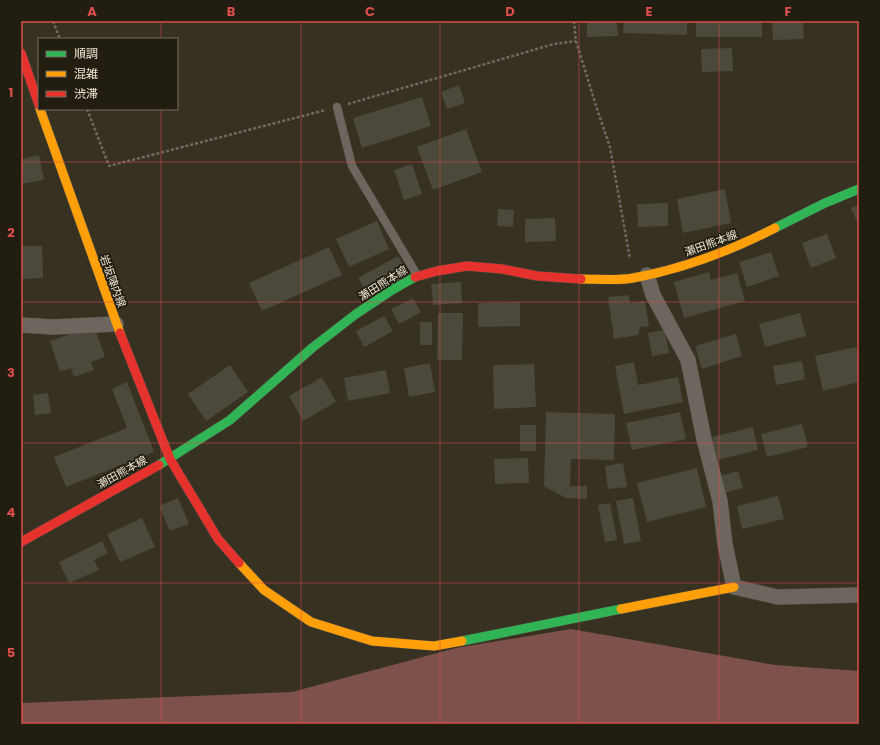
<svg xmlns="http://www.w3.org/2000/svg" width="880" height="745" viewBox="0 0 880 745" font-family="Poppins,'Noto Sans JP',sans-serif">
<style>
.forest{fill:#7e524b}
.building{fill:#4a493c}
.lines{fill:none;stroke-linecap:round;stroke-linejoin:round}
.lane-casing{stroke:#524d40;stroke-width:9}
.street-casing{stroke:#524d40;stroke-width:16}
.fast-casing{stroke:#524d40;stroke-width:10}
.slow-casing{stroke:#524d40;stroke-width:10}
.jam-casing{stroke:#524d40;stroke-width:10}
.path{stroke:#6e6961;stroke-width:2.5;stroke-dasharray:3 2;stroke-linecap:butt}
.lane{stroke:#6d665e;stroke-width:8}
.street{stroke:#6d665e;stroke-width:15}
.fast{stroke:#30b455;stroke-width:9}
.slow{stroke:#ff9f0a;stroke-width:9}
.jam{stroke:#e5322d;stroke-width:9}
.grid{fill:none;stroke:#da4e4b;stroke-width:1;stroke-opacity:0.55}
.labels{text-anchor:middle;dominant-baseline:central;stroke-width:3.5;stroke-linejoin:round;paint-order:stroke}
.street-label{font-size:11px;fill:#ece6d6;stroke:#221d11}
.neatline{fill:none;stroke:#da4e4b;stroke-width:1.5}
.grid-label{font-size:13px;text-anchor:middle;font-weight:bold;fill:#da4e4b}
</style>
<rect width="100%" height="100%" fill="#373122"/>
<path class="forest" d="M571 629 775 665 859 671V724H21V703L292 692 456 648Z"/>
<g class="building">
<path d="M587 21H617L618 36 587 37Z"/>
<path d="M624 21H687V35L623 33Z"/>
<rect x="696" y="21" width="66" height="16"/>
<path d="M772 21H803L804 39 773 40Z"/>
<path d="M732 48 733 71 702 72 701 49Z"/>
<path d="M459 85 465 103 447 109 441 92Z"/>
<path d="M422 97 431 126 362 148 353 118Z"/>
<path d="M466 129 482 172 433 190 417 147Z"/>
<path d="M39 155 44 180 21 184V159Z"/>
<path d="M412 164 422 194 404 200 394 170Z"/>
<path d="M725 189 731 223 683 233 677 199Z"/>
<path d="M668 203V226L638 227 637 204Z"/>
<path d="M859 205V226L851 208Z"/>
<path d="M498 209 514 210 513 227 497 226Z"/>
<path d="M555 218 556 241 525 242V219Z"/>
<path d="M377 221 389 249 349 267 336 239Z"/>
<path d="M827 234 836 258 811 268 802 243Z"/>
<path d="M21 246H42L43 278 21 279Z"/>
<path d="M329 247 342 275 262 311 249 283Z"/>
<path d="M771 252 779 276 747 287 739 262Z"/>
<path d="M398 256 409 275 369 297 358 278Z"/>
<path d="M709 272 711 280 737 273 745 301 684 318 674 282Z"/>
<path d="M461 282 462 303 433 305 431 284Z"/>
<path d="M629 295 630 303 645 301 649 326 640 327 638 335 614 339 608 297Z"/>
<path d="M413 298 421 312 399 324 391 309Z"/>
<path d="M520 302V326L478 327V303Z"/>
<path d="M438 313H463L462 360H437Z"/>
<path d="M800 313 806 336 765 347 759 324Z"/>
<path d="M384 316 393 331 364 347 356 331Z"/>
<rect x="420" y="322" width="12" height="23"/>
<path d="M94 326 105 357 91 362 94 370 74 377 71 368 60 372 50 341Z"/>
<path d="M665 330 669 353 652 356 648 333Z"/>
<path d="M736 334 742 356 702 369 695 346Z"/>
<path d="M856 347 859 359V382L823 391 815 356Z"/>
<path d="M802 361 805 379 776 385 773 366Z"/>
<path d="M634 362 638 385 678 377 683 402 624 414 615 366Z"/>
<path d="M430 363 435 392 409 397 404 368Z"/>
<path d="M534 364 536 407 494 409 493 365Z"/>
<path d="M230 365 248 392 206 421 188 394Z"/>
<path d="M386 370 390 393 348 401 344 378Z"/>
<path d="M322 377 336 402 303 421 289 396Z"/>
<path d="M127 382 154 452 66 487 54 457 127 428 112 389Z"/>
<path d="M48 393 51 413 35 415 33 395Z"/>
<path d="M546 412 615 414 614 460 571 459 570 486H587V499L566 498 544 486Z"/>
<path d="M680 412 686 439 632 450 626 423Z"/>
<path d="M802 424 808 447 767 457 761 434Z"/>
<rect x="520" y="425" width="16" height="26"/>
<path d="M753 427 758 450 717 460 712 437Z"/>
<path d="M528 458 529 483 495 484 494 459Z"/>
<path d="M623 463 627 487 608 489 605 466Z"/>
<path d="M697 468 706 507 647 522 637 483Z"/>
<path d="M738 471 743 488 724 493 720 476Z"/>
<path d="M778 496 784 519 742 529 737 506Z"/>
<path d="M178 498 189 524 170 531 159 506Z"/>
<path d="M633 498 641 541 624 544 616 501Z"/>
<path d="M610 503 617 540 605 542 598 505Z"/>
<path d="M142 518 155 547 120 562 107 534Z"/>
<path d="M102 541 108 553 94 560 99 570 69 583 59 562Z"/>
</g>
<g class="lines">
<defs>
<path id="lane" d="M337 107 352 166 417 275"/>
<g id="street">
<path d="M647 275 653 295 688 360 704 439 720 501 725 544 734 587 778 597 859 595"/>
<path d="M21 325 53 327 116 324"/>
</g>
<g id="fast">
<path d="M775 228 825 203 859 189"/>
<path d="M159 465 230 420 312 348 356 314 392 290 415 277"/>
<path d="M462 641 621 609"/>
</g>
<g id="slow">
<path d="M40 109 120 333"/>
<path d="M581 279C598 279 617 281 633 278 683 269 730 251 775 228"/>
<path d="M239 563 264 590 311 622 372 641 434 646 462 641"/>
<path d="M621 609 734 587"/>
</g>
<g id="jam">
<path d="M21 53 39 105"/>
<path d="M415 277 437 271 467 266 502 269 537 276 581 279"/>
<path d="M120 333 170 459 218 539 239 563"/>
<path d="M21 542 159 465"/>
</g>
</defs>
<use href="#lane" class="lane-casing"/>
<use href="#street" class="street-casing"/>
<use href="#fast" class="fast-casing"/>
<use href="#slow" class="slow-casing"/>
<use href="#jam" class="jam-casing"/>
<g class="path">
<path d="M53 21 60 39"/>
<path d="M574 21 576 41 597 109 610 147 630 259"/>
<path d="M348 104 554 44 576 41"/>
<path d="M87 109 109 166 326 110"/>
</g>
<use href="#lane" class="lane"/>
<use href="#street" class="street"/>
<use href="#fast" class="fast"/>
<use href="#slow" class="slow"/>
<use href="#jam" class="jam"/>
</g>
<path class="grid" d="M161 21V39M301 21V724M440 21V724M579 21V724M719 21V724M161 109V724M21 162H859M21 302H859M21 443H859M21 583H859"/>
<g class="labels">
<g class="street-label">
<text transform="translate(711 243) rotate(-20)">瀬田熊本線</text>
<text transform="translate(113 281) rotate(70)">岩坂陣内線</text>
<text transform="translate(383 283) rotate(-32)">瀬田熊本線</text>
<text transform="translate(122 472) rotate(-29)">瀬田熊本線</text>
</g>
</g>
<rect width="880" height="745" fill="none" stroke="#221d11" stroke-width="44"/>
<rect x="38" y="38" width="140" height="72" fill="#221d11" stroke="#736d60"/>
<rect x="46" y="51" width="20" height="6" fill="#30b455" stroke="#736d60"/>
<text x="74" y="58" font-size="12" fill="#ece6d6">順調</text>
<rect x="46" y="71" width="20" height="6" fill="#ff9f0a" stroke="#736d60"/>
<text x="74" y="78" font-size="12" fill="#ece6d6">混雑</text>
<rect x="46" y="91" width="20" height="6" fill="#e5322d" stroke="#736d60"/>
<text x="74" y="98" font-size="12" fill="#ece6d6">渋滞</text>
<rect x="22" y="22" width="836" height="701" class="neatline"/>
<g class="grid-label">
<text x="92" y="16">A</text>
<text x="231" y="16">B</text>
<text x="370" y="16">C</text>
<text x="510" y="16">D</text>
<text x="649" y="16">E</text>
<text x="788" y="16">F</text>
<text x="11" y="97">1</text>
<text x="11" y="237">2</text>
<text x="11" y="377">3</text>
<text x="11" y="517">4</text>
<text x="11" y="657">5</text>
</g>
</svg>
